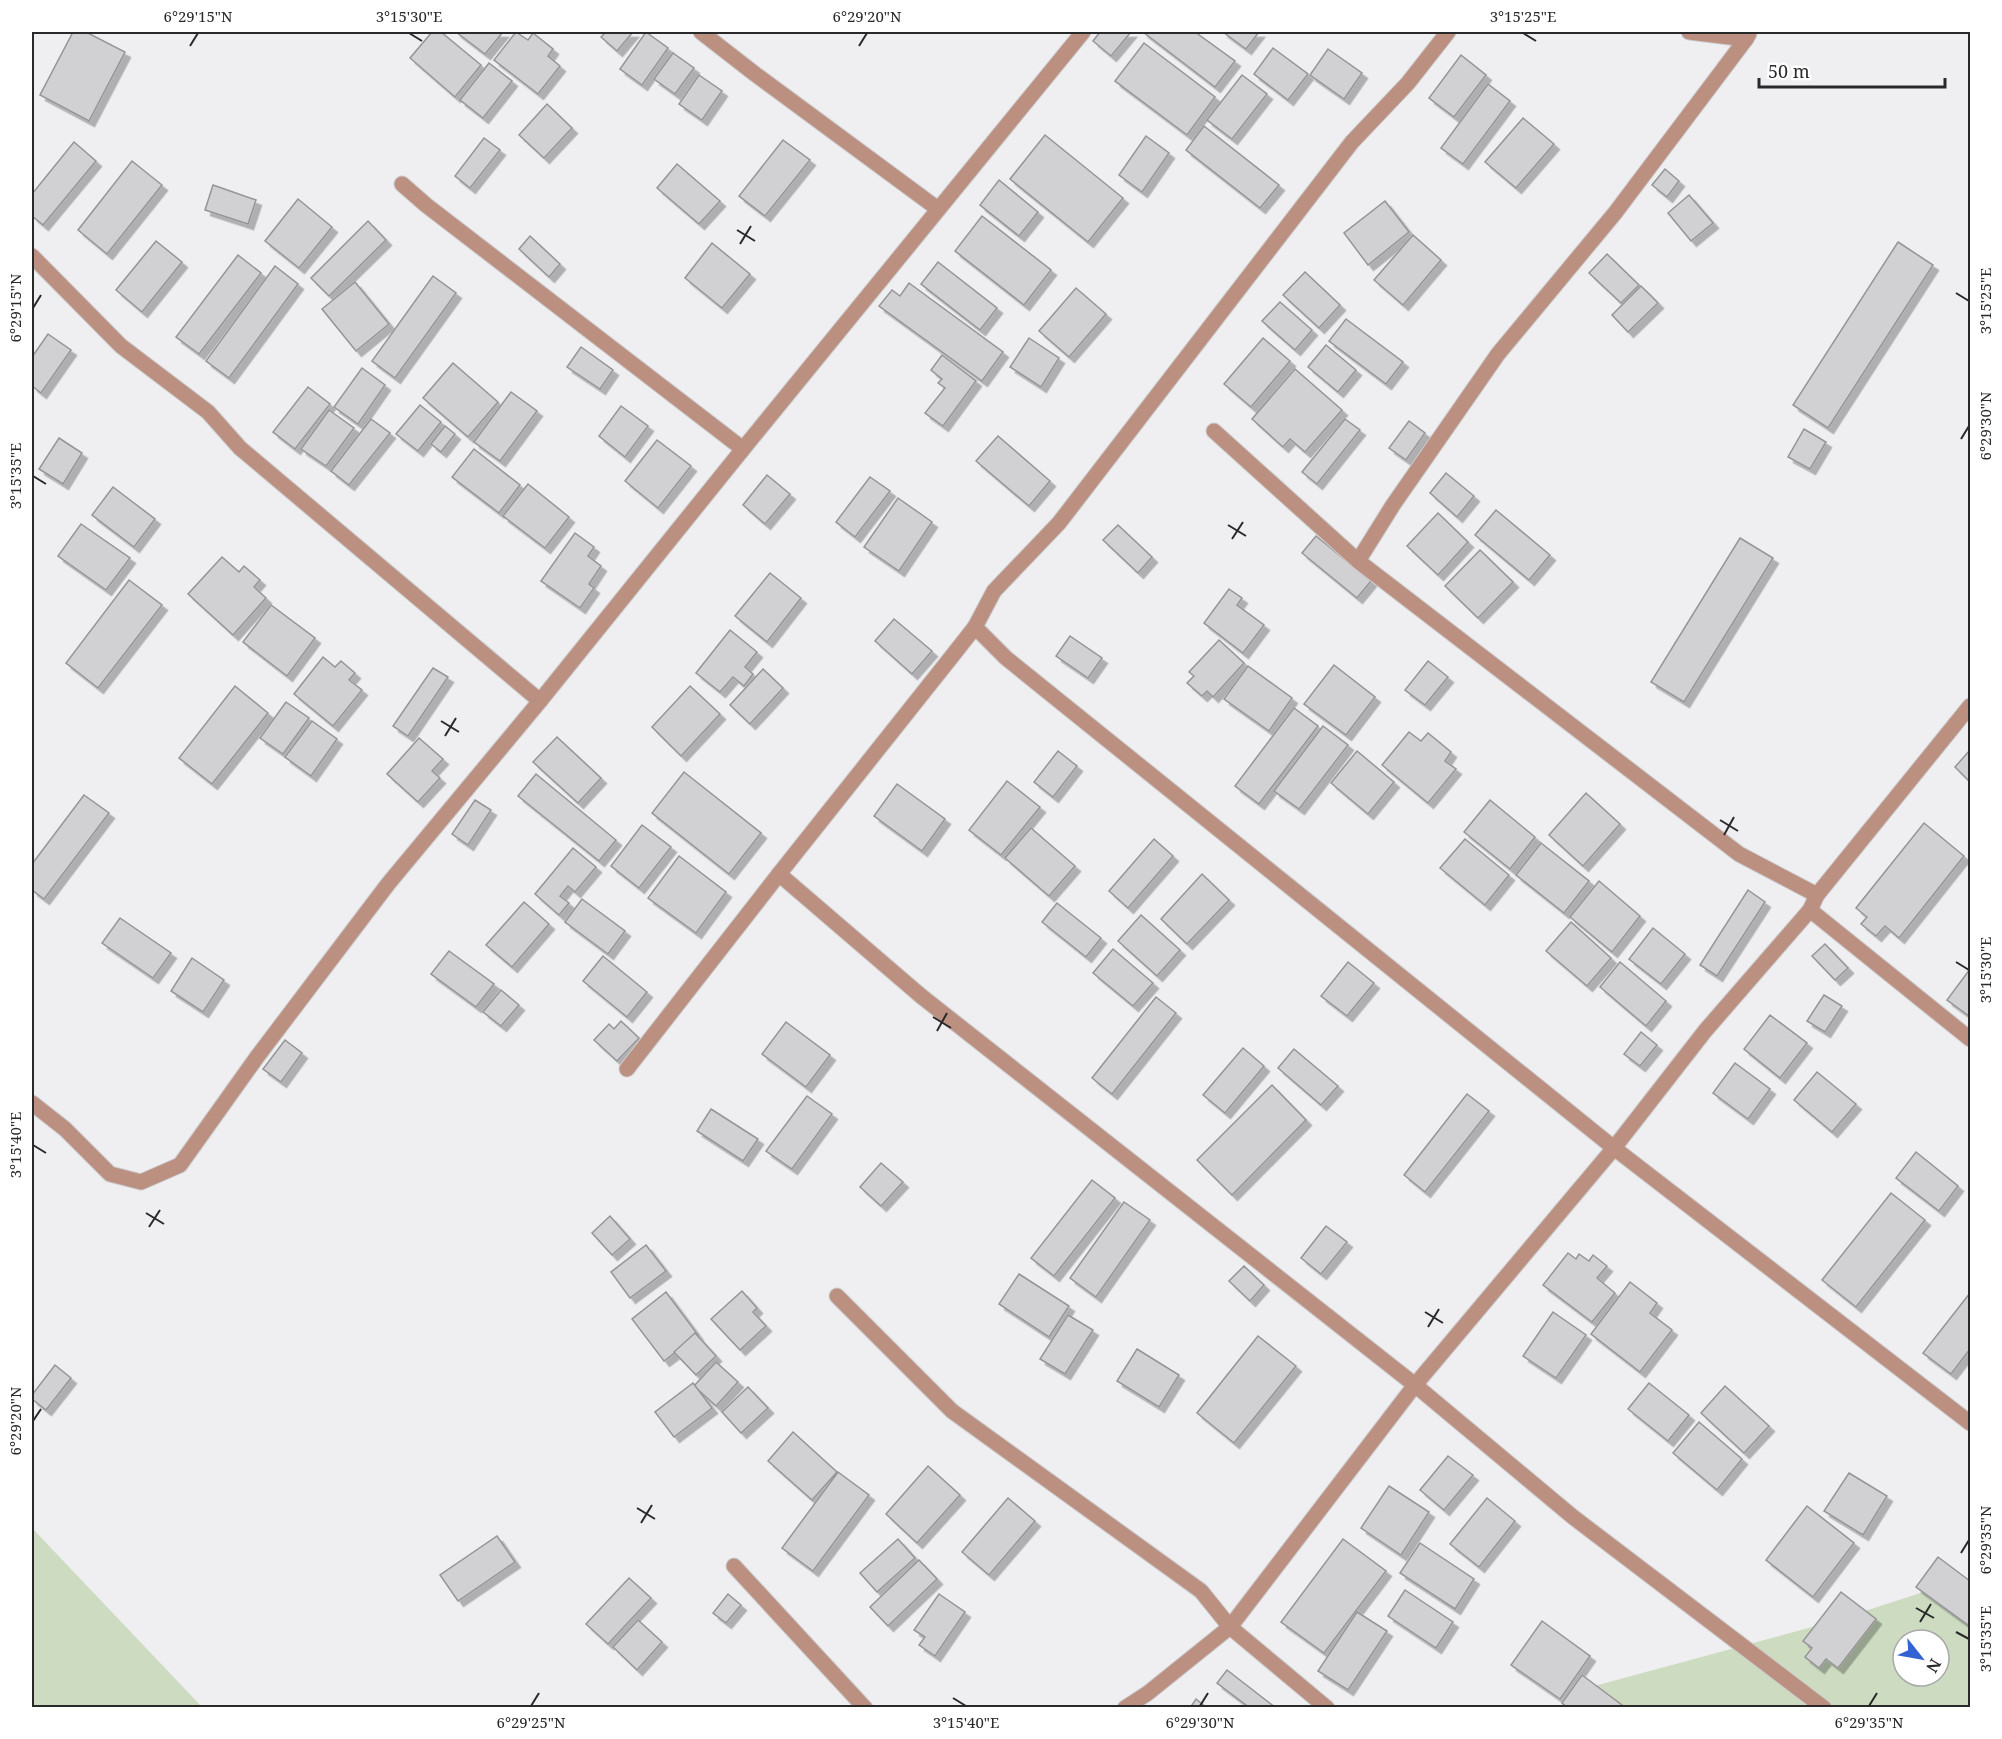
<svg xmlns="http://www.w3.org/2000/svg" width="2002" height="1739" viewBox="0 0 2002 1739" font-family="'Noto Serif',serif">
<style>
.green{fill:#cddcc1;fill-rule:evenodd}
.building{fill:#d1d0d3;stroke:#959497;stroke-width:1.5;filter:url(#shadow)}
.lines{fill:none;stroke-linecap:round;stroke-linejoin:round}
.street-casing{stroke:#cbcbcd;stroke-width:17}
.street{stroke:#bb9081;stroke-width:15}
.ticks{fill:none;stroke:#29292a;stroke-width:2}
.neatline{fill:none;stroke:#29292a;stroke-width:2}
.ticks-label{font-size:15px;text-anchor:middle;fill:#29292a}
</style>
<defs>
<filter id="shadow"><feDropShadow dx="5.5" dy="5.5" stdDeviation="0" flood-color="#0004"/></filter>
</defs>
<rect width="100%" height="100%" fill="#efeef1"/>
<g class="green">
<path d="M32 1528 202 1707H32Z"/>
<path d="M1970 1577V1707L1559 1708 1576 1691 1834 1621ZM1903 1640H1939V1676H1903Z"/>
</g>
<g class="building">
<path d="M73 32H86L125 52 89 121 40 95Z"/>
<path d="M432 32H441L481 65 455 97 410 58Z"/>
<path d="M456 32H503L485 54Z"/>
<path d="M516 32 528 40 533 33 553 49 548 56 560 66 538 94 494 60Z"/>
<path d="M606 32H633L617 51 601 37Z"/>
<path d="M646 32 668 48 642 85 620 69Z"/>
<path d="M1100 32H1131L1111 56 1093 41Z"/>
<path d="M1143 32H1195L1235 61 1215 87Z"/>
<path d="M1223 32H1259L1246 49Z"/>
<path d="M1144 43 1215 97 1187 135 1115 81Z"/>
<path d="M1273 48 1308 74 1288 100 1254 74Z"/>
<path d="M1328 49 1362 73 1344 99 1310 75Z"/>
<path d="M673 53 694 68 675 94 654 79Z"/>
<path d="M1461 55 1486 75 1454 117 1429 98Z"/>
<path d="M489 63 512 81 483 118 460 100Z"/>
<path d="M699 75 722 91 702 120 679 104Z"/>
<path d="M1242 75 1267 94 1232 139 1207 120Z"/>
<path d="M1488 84 1510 101 1463 164 1441 148Z"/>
<path d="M547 104 572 128 544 158 519 135Z"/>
<path d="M1523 118 1554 144 1516 188 1485 162Z"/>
<path d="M1204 126 1279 185 1260 208 1186 150Z"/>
<path d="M1045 135 1123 198 1088 242 1010 179Z"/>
<path d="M1146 136 1169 153 1142 192 1119 175Z"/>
<path d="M484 138 500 150 470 188 455 176Z"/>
<path d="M783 140 810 160 765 216 739 196Z"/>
<path d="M74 142 96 161 43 225 32 216V194Z"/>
<path d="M132 161 162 185 107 254 78 230Z"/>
<path d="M677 164 720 201 699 224 657 188Z"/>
<path d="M1665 169 1679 181 1667 197 1652 185Z"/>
<path d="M999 180 1038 212 1019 236 980 205Z"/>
<path d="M213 185 256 200 248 224 205 210Z"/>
<path d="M1689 195 1713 223 1691 241 1668 213Z"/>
<path d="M298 199 332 227 299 268 265 241Z"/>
<path d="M1385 201 1409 232 1368 265 1344 233Z"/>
<path d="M982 216 1051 270 1024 305 955 251Z"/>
<path d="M368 221 386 240 329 296 311 278Z"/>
<path d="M1413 235 1441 260 1403 305 1374 280Z"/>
<path d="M530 236 560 264 549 277 519 249Z"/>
<path d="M156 241 182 262 142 312 116 290Z"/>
<path d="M1898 242 1933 265 1828 428 1793 405Z"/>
<path d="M712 243 750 274 722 308 685 278Z"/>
<path d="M1607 254 1639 285 1621 303 1589 273Z"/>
<path d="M238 255 261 273 199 354 176 337Z"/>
<path d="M938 262 997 308 980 330 921 284Z"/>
<path d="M275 266 298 284 229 378 206 361Z"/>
<path d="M1305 272 1340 305 1319 328 1283 295Z"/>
<path d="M433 276 456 293 395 378 372 361Z"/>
<path d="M355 282 389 324 356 351 322 309Z"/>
<path d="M909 283 1003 352 982 381 879 306 892 290 900 296Z"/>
<path d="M1641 286 1658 303 1628 332 1612 315Z"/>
<path d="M1076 288 1106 314 1069 357 1039 331Z"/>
<path d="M1280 302 1312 330 1295 350 1262 321Z"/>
<path d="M1346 319 1403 362 1386 384 1329 341Z"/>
<path d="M48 334 71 350 41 393 32 386V357Z"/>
<path d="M1029 338 1059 358 1041 387 1010 367Z"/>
<path d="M1263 338 1290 361 1251 407 1224 384Z"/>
<path d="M1326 345 1356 370 1338 392 1308 367Z"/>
<path d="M581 347 613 370 600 389 567 367Z"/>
<path d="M942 355 976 381 943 426 925 413 945 388 938 383 942 379 931 370Z"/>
<path d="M453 363 498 402 468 437 423 398Z"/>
<path d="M362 368 385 385 358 424 334 407Z"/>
<path d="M1295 369 1342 410 1305 452 1290 439 1283 447 1252 419Z"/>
<path d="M308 387 330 404 295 449 273 432Z"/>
<path d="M511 392 537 411 500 461 474 442Z"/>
<path d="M420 405 441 422 418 451 396 434Z"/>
<path d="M621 406 648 426 625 457 599 436Z"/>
<path d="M329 410 354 428 326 466 301 449Z"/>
<path d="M371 419 390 433 349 485 331 471Z"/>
<path d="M1345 419 1360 430 1317 484 1302 472Z"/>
<path d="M1409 421 1425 433 1406 460 1389 448Z"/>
<path d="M445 426 455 434 441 452 431 444Z"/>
<path d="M1804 429 1826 442 1810 469 1788 457Z"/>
<path d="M998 436 1050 481 1029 506 976 461Z"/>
<path d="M59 438 82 453 63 484 39 469Z"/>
<path d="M657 440 691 466 658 508 625 481Z"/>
<path d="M474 449 520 485 499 513 452 477Z"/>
<path d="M1446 473 1474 496 1457 517 1430 493Z"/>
<path d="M767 475 790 494 765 524 743 505Z"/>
<path d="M870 477 890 491 855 537 836 522Z"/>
<path d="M528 484 569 517 545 548 503 516Z"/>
<path d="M113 487 155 519 134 547 92 515Z"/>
<path d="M898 498 932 522 899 571 864 547Z"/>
<path d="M1496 510 1550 555 1529 580 1475 535Z"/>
<path d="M1438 513 1468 542 1438 575 1407 546Z"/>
<path d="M81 524 130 558 106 590 58 556Z"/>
<path d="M1118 525 1152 557 1138 573 1103 540Z"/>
<path d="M575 533 594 547 588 556 601 566 589 584 594 588 580 608 541 581Z"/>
<path d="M1316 536 1371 581 1357 598 1302 553Z"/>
<path d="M1740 538 1773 558 1684 702 1651 682Z"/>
<path d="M1480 550 1513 582 1478 618 1445 586Z"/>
<path d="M222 557 239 572 244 566 260 580 254 587 266 598 233 635 188 594Z"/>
<path d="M770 573 801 598 767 642 735 616Z"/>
<path d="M129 580 162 605 98 688 66 663Z"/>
<path d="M1229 589 1242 598 1237 605 1264 625 1243 653 1204 623Z"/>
<path d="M271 605 315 638 287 676 243 642Z"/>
<path d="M894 619 932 651 912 674 875 641Z"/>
<path d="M730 630 757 652 745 667 753 674 744 686 733 677 720 692 696 673Z"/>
<path d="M1070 636 1102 658 1088 678 1056 656Z"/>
<path d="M1219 640 1244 663 1213 697 1207 691 1202 696 1187 683 1194 676 1189 672Z"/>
<path d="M323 657 335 667 341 661 355 673 349 680 362 690 333 726 294 694Z"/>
<path d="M1428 661 1448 677 1425 705 1405 690Z"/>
<path d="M1334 665 1375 697 1346 735 1304 704Z"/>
<path d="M1248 666 1292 698 1269 731 1224 699Z"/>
<path d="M433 668 448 677 408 736 393 726Z"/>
<path d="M763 669 783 688 750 724 730 705Z"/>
<path d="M235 686 268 713 212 784 179 758Z"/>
<path d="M690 686 720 714 681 756 652 727Z"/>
<path d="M286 702 309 718 283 754 260 738Z"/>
<path d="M1294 708 1318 726 1259 804 1235 786Z"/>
<path d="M312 721 337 739 311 776 285 757Z"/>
<path d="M1323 726 1348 745 1299 809 1274 791Z"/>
<path d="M1409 732 1421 741 1428 733 1451 752 1445 761 1456 769 1428 803 1382 765Z"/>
<path d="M557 737 601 778 578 803 533 762Z"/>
<path d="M419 738 443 759 432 771 440 778 418 802 387 774Z"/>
<path d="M1970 750V782L1955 767Z"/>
<path d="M1058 751 1077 766 1053 797 1034 782Z"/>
<path d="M1357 751 1394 782 1368 814 1331 783Z"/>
<path d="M684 772 761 833 729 874 652 813Z"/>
<path d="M536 774 616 840 599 861 518 796Z"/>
<path d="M1007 781 1040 807 1001 855 969 830Z"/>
<path d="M897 784 945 819 922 851 874 816Z"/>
<path d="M1586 793 1620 824 1583 866 1549 835Z"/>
<path d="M84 795 109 813 44 899 32 890V864Z"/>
<path d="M475 800 491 810 468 845 452 834Z"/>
<path d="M1490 800 1535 837 1510 869 1464 832Z"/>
<path d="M1924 823 1964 856 1899 938 1885 926 1876 936 1861 924 1867 917 1856 908Z"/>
<path d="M642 825 671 847 639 888 611 866Z"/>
<path d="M1031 828 1075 866 1049 896 1005 858Z"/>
<path d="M1154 839 1173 856 1128 908 1109 891Z"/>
<path d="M1465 839 1509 875 1485 905 1440 868Z"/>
<path d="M1541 843 1589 881 1564 913 1516 875Z"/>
<path d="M573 848 596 867 575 892 568 886 560 896 569 903 559 915 535 894Z"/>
<path d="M679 856 726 892 696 933 648 898Z"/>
<path d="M1202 874 1229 900 1187 944 1161 919Z"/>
<path d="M1599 881 1640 916 1612 952 1570 917Z"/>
<path d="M1748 890 1765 902 1717 976 1700 965Z"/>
<path d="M582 899 625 931 608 954 565 922Z"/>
<path d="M524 902 549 924 512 967 486 945Z"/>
<path d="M1057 903 1101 938 1086 957 1042 922Z"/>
<path d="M1141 915 1180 950 1157 976 1118 941Z"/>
<path d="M120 918 171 953 153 978 102 943Z"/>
<path d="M1571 922 1611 958 1587 986 1546 951Z"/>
<path d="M1653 928 1685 954 1661 984 1629 959Z"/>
<path d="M1825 944 1848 968 1835 980 1812 956Z"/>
<path d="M1113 949 1153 983 1133 1006 1093 973Z"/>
<path d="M449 951 494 984 476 1007 431 974Z"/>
<path d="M603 956 647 992 627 1017 583 981Z"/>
<path d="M192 958 224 980 203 1012 171 991Z"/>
<path d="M1348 962 1374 983 1347 1016 1321 996Z"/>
<path d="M1620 962 1666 1001 1646 1026 1600 987Z"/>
<path d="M1970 969V1015L1969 1016 1947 1000Z"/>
<path d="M501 990 519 1005 501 1026 483 1012Z"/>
<path d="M1824 995 1842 1006 1825 1032 1807 1021Z"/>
<path d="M1156 997 1176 1013 1112 1094 1092 1078Z"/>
<path d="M1770 1015 1807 1043 1780 1078 1744 1049Z"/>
<path d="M621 1021 639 1038 617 1061 594 1040 609 1024 614 1029Z"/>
<path d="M786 1022 830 1055 806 1087 762 1054Z"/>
<path d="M1641 1032 1657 1045 1640 1066 1624 1054Z"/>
<path d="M285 1040 302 1053 281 1082 263 1069Z"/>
<path d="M1243 1048 1264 1066 1225 1113 1203 1095Z"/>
<path d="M1294 1049 1338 1086 1321 1105 1278 1068Z"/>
<path d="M1735 1063 1770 1089 1748 1119 1713 1093Z"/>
<path d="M1817 1072 1856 1104 1832 1132 1794 1100Z"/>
<path d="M1272 1085 1306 1120 1232 1195 1197 1160Z"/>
<path d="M1467 1094 1489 1111 1425 1192 1404 1175Z"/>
<path d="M807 1096 832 1114 792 1169 766 1151Z"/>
<path d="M711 1109 758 1139 743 1161 697 1131Z"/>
<path d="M1916 1152 1958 1186 1939 1211 1896 1178Z"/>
<path d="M881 1163 903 1182 881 1206 860 1187Z"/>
<path d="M1092 1180 1115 1198 1054 1276 1031 1258Z"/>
<path d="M1891 1193 1925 1220 1856 1307 1822 1280Z"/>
<path d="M1124 1202 1150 1220 1096 1297 1070 1278Z"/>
<path d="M610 1216 630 1239 612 1255 592 1233Z"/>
<path d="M1326 1226 1347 1242 1321 1274 1301 1258Z"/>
<path d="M646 1245 666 1271 630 1298 611 1272Z"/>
<path d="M1568 1253 1576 1259 1579 1254 1589 1261 1593 1255 1607 1266 1597 1278 1615 1293 1592 1322 1543 1285Z"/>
<path d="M1244 1266 1264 1285 1250 1301 1229 1281Z"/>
<path d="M1019 1274 1069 1306 1049 1337 999 1304Z"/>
<path d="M1630 1282 1657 1303 1650 1313 1672 1330 1640 1372 1591 1334Z"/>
<path d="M742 1291 757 1308 753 1312 766 1326 740 1350 711 1319Z"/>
<path d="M666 1292 698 1335 664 1361 632 1319Z"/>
<path d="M1970 1293V1349L1951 1374 1923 1353Z"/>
<path d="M1553 1312 1586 1335 1556 1378 1523 1356Z"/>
<path d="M1068 1315 1093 1330 1065 1374 1040 1359Z"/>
<path d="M695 1333 716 1356 696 1375 674 1352Z"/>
<path d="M1258 1336 1296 1366 1234 1443 1197 1413Z"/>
<path d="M1137 1349 1179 1375 1159 1407 1117 1381Z"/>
<path d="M716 1362 738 1382 716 1406 694 1386Z"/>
<path d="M55 1365 71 1378 46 1410 32 1399V1395Z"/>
<path d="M693 1383 712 1408 674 1437 655 1412Z"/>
<path d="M1649 1383 1689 1415 1668 1441 1628 1409Z"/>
<path d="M1725 1386 1769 1426 1744 1453 1701 1413Z"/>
<path d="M748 1387 768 1408 741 1433 722 1412Z"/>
<path d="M1699 1422 1742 1459 1717 1490 1673 1453Z"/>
<path d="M793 1432 837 1472 812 1500 768 1461Z"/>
<path d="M1448 1456 1473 1475 1444 1510 1420 1490Z"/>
<path d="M928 1466 960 1495 917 1543 886 1514Z"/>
<path d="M838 1472 869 1495 813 1571 782 1548Z"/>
<path d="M1849 1473 1887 1496 1863 1535 1824 1511Z"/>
<path d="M1389 1486 1429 1512 1401 1555 1361 1528Z"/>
<path d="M1008 1498 1035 1521 989 1575 962 1552Z"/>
<path d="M1487 1498 1515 1521 1479 1567 1450 1544Z"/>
<path d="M1807 1506 1854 1543 1813 1597 1766 1560Z"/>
<path d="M497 1536 515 1562 458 1601 440 1575Z"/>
<path d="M898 1539 915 1558 877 1592 860 1573Z"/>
<path d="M1343 1539 1386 1571 1324 1653 1281 1622Z"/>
<path d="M1420 1543 1474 1579 1455 1609 1400 1573Z"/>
<path d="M1938 1557 1970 1581V1621L1968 1625 1916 1587Z"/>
<path d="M919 1560 937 1579 888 1626 870 1607Z"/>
<path d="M629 1578 651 1598 608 1644 586 1624Z"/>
<path d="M1405 1590 1453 1622 1436 1648 1388 1616Z"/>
<path d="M1841 1592 1876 1619 1838 1668 1826 1659 1819 1668 1805 1657 1812 1648 1803 1641Z"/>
<path d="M728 1594 741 1605 726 1623 713 1613Z"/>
<path d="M939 1594 965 1612 935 1656 919 1645 925 1637 914 1630Z"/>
<path d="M1357 1612 1387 1631 1348 1690 1318 1671Z"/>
<path d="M638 1620 662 1642 637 1670 613 1647Z"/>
<path d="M1542 1621 1590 1656 1560 1699 1511 1665Z"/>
<path d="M1227 1670 1276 1708H1250L1217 1683Z"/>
<path d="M1582 1675 1626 1708H1568L1562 1703Z"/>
<path d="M1196 1699 1207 1708H1190Z"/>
</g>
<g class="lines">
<defs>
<g id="street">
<path d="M701 32 755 74 938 209"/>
<path d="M1448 32 1408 83 1352 142 1059 523 994 591 975 627 949 660 779 874 921 996 1415 1385 1573 1517 1824 1708"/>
<path d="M1689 32 1746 39 1749 34"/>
<path d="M402 184 426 205 743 449"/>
<path d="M32 256 121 346 208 412 240 448 540 701"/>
<path d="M1214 431 1358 561 1739 854 1817 895"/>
<path d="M1358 561 1393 505 1498 354 1615 213 1746 39"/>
<path d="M975 627 1006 658 1614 1148 1970 1423"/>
<path d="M1810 910 1970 1039"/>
<path d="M627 1069 779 874"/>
<path d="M32 1103 65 1129 110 1174 141 1182 180 1165 257 1057 388 884 540 701 743 449 1083 32"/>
<path d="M837 1296 952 1411 1201 1591 1230 1627 1327 1708"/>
<path d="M734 1566 865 1708"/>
<path d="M1125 1708 1148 1693 1230 1627 1415 1385 1614 1148 1705 1031 1810 910 1817 895 1970 706"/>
</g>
</defs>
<use href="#street" class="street-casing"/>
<use href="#street" class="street"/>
</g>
<path class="ticks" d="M409 33 422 41M1523 33 1536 41M190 46 198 33M859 46 867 33M737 230 755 241M740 244 751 226M1956 293 1969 301M33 308 41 295M1961 439 1969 426M33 476 46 484M1228 525 1246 536M1232 539 1243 522M441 721 459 732M445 736 456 718M1720 820 1738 831M1724 835 1734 817M1956 962 1969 970M933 1017 951 1028M937 1031 947 1013M33 1145 46 1153M146 1213 164 1224M149 1227 160 1210M1425 1312 1443 1323M1428 1327 1439 1309M33 1421 41 1409M637 1508 655 1519M641 1523 652 1505M1961 1553 1969 1540M1916 1608 1934 1618M1920 1622 1931 1604M1956 1632 1969 1639M953 1698 966 1706M531 1706 539 1693M1200 1706 1208 1693M1869 1706 1877 1693"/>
<rect width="2002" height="1739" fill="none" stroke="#ffffff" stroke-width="66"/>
<g transform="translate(1921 1658) rotate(121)"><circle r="28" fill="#ffffff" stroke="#a9a9aa" stroke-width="1.5"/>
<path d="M0-4.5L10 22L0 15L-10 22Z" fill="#3362d2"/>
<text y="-9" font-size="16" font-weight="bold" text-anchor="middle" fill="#29292a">N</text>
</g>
<path d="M1759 78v9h186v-9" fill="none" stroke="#29292a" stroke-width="3"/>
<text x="1768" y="78" font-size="18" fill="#29292a" stroke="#ffffff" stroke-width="4.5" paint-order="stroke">50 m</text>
<rect x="33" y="33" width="1936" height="1673" class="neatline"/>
<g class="ticks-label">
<text x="198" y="22">6°29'15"N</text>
<text x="409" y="22">3°15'30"E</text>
<text x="867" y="22">6°29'20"N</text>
<text x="1523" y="22">3°15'25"E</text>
<text transform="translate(1986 301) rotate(-90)" y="5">3°15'25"E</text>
<text transform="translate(16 308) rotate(-90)" y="5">6°29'15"N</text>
<text transform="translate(1986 426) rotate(-90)" y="5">6°29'30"N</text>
<text transform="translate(16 476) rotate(-90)" y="5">3°15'35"E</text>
<text transform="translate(1986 970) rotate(-90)" y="5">3°15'30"E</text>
<text transform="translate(16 1145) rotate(-90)" y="5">3°15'40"E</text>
<text transform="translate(16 1421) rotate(-90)" y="5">6°29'20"N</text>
<text transform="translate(1986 1540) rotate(-90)" y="5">6°29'35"N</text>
<text transform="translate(1986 1639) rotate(-90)" y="5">3°15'35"E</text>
<text x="531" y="1728">6°29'25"N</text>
<text x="966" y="1728">3°15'40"E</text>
<text x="1200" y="1728">6°29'30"N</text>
<text x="1869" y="1728">6°29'35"N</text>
</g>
</svg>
